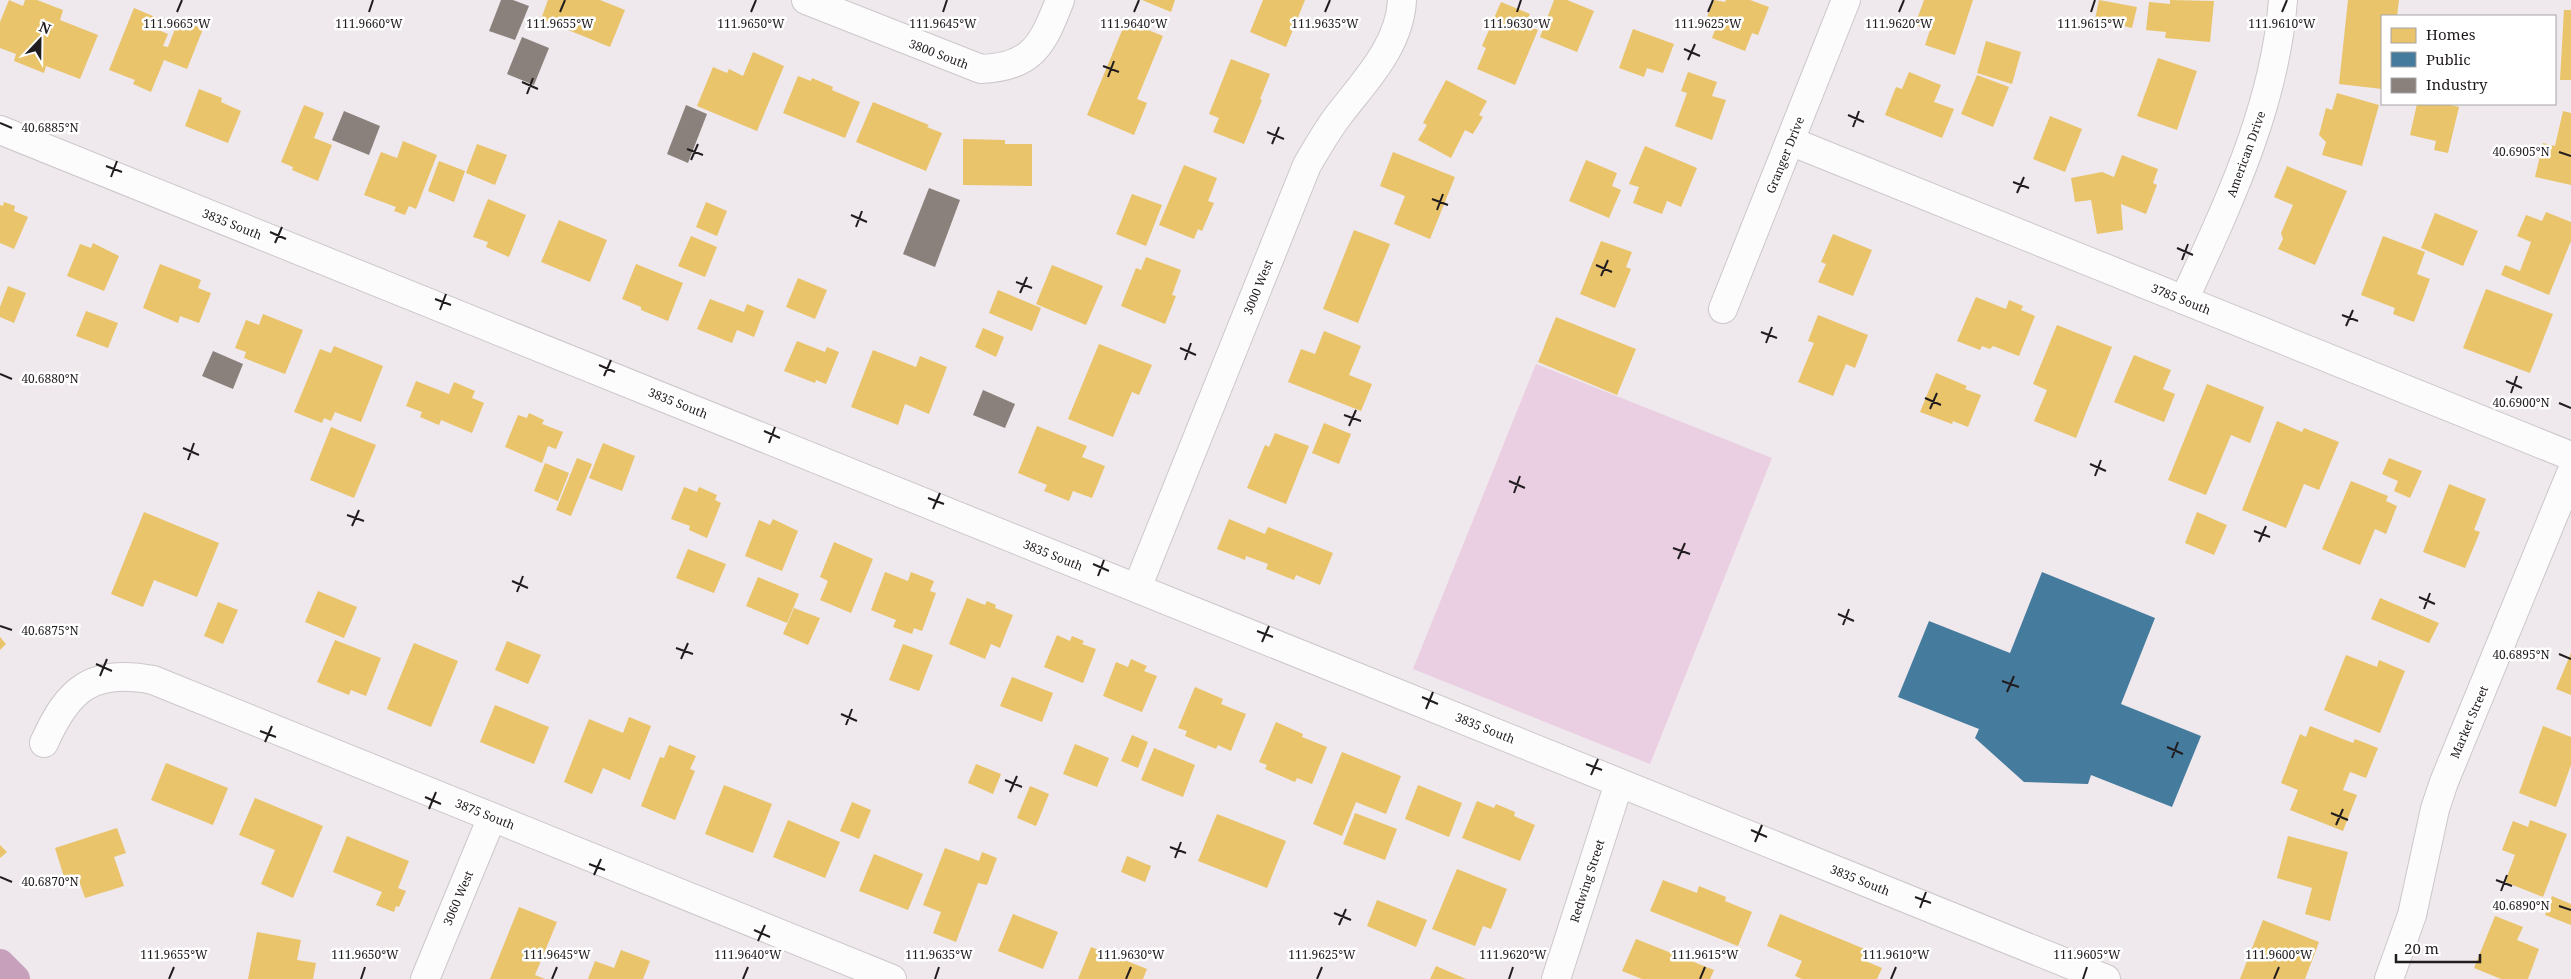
<svg xmlns="http://www.w3.org/2000/svg" width="2571" height="979" viewBox="0 0 2571 979" font-family="'Noto Serif',serif">
<style>
.green{fill:#eacee1}
.homes{fill:#e9c46a}
.public{fill:#457b9d}
.industry{fill:#8a817c}
.lines{fill:none;stroke-linecap:round;stroke-linejoin:round}
.canal{stroke:#c7a0bb;stroke-width:30}
.street-casing{stroke:#ccc7ca;stroke-width:30}
.street{stroke:#fdfcfc;stroke-width:28}
.ticks{fill:none;stroke:#211c1f;stroke-width:2}
.labels{text-anchor:middle;dominant-baseline:central;stroke-width:5;stroke-linejoin:round;paint-order:stroke}
.street-label{font-size:12px;fill:#211c1f;stroke:#fff}
.ticks-label{font-size:12px;text-anchor:middle;fill:#211c1f;stroke:#fff;stroke-width:5;stroke-linejoin:round;paint-order:stroke}
</style>
<rect width="100%" height="100%" fill="#efe8ed"/>
<path class="green" d="M1536 364 1772 458 1650 764 1413 669Z"/>
<g class="homes">
<path d="M9 0 23 6 25 0H37L63 10 60 20 98 35 80 79 46 66 44 73 14 61 16 54 0 48V22Z"/>
<path d="M548 0H600L625 10 610 47 541 19Z"/>
<path d="M1142 0H1175L1171 12Z"/>
<path d="M1263 0H1305L1286 47 1250 32Z"/>
<path d="M1554 0H1567L1594 11 1577 52 1540 37Z"/>
<path d="M1714 0 1725 2 1726 0H1750L1769 7 1758 35 1752 33 1745 51 1712 38 1716 27 1705 22Z"/>
<path d="M1924 0H1973L1955 55 1925 45 1930 30 1915 25Z"/>
<path d="M2099 0 2137 7 2132 28 2095 19Z"/>
<path d="M2170 0 2214 1 2210 42 2165 38 2166 32 2146 30 2149 2 2170 4Z"/>
<path d="M2348 0H2399L2397 16H2382V89L2339 84Z"/>
<path d="M1501 2 1530 14 1525 25 1538 30 1515 85 1477 69 1486 48 1482 46Z"/>
<path d="M134 8 160 19 156 29 168 34 163 46 168 47 179 19 203 29 187 69 164 60 151 92 133 84 135 80 109 70Z"/>
<path d="M2564 10H2571V80H2560Z"/>
<path d="M1126 21 1163 36 1137 99 1147 103 1134 135 1087 115Z"/>
<path d="M1633 29 1674 44 1663 73 1647 68 1644 77 1619 68Z"/>
<path d="M1986 41 2021 52 2012 84 1977 73Z"/>
<path d="M753 52 784 66 757 131 697 106 713 67 727 73 729 69 743 76Z"/>
<path d="M2158 58 2197 71 2177 130 2137 116Z"/>
<path d="M1231 59 1270 74 1260 99 1262 100 1244 144 1213 132 1219 118 1209 114Z"/>
<path d="M1688 72 1717 82 1712 96 1726 100 1712 140 1675 126 1687 93 1681 91Z"/>
<path d="M1909 72 1941 85 1934 102 1954 109 1942 138 1885 115 1896 87 1902 89Z"/>
<path d="M1977 75 2009 87 1993 127 1961 114Z"/>
<path d="M798 76 811 81 812 78 833 87 832 90 860 102 845 138 783 113Z"/>
<path d="M1446 80 1487 101 1479 115 1483 117 1473 134 1465 130 1451 158 1418 140 1427 125 1423 123Z"/>
<path d="M199 89 222 98 221 102 241 111 228 143 185 126Z"/>
<path d="M2337 93 2379 105 2362 166 2322 155 2326 142 2319 135 2326 108 2332 110Z"/>
<path d="M873 102 929 125 927 127 942 133 926 171 856 142Z"/>
<path d="M2417 104H2446L2459 107 2448 153 2434 150 2436 141 2410 135Z"/>
<path d="M304 105 324 113 314 138 332 145 318 181 292 170 293 167 281 162Z"/>
<path d="M2563 111 2571 113V185L2535 177 2543 143 2555 146Z"/>
<path d="M2050 116 2082 129 2065 172 2033 159Z"/>
<path d="M963 139 1005 140V144H1032V186L963 185Z"/>
<path d="M403 141 437 155 416 209 409 206 405 215 394 211 396 207 364 195 381 152 397 158Z"/>
<path d="M477 144 507 155 495 185 466 173Z"/>
<path d="M1645 146 1697 168 1681 207 1667 201 1662 214 1633 203 1639 187 1629 184Z"/>
<path d="M1393 152 1455 177 1430 239 1394 224 1405 196 1380 186Z"/>
<path d="M2122 155 2158 169 2153 183 2157 185 2146 214 2121 204 2123 230 2097 234 2091 200 2075 202 2071 178 2102 172 2114 177Z"/>
<path d="M1586 160 1617 173 1612 186 1621 190 1609 218 1569 201Z"/>
<path d="M439 161 465 171 454 202 428 191Z"/>
<path d="M1184 165 1217 178 1208 201 1214 203 1202 231 1198 229 1194 239 1159 225Z"/>
<path d="M2287 166 2347 191 2315 265 2278 249 2283 239 2281 233 2293 205 2274 197Z"/>
<path d="M1132 194 1162 205 1146 246 1116 234Z"/>
<path d="M488 199 526 215 509 257 486 247 488 242 473 237Z"/>
<path d="M4 202 15 206 14 211 28 217 14 249 0 243V205L3 206Z"/>
<path d="M706 202 727 211 717 236 696 227Z"/>
<path d="M2546 212 2571 222V241L2549 295 2501 275 2505 265 2520 271 2531 242 2517 236 2526 215 2542 221Z"/>
<path d="M2435 213 2478 231 2463 266 2421 248Z"/>
<path d="M559 220 607 240 590 282 541 262Z"/>
<path d="M1354 230 1390 244 1358 323 1323 309Z"/>
<path d="M1833 234 1872 250 1853 296 1818 282 1826 264 1821 262Z"/>
<path d="M691 236 717 247 705 277 678 266Z"/>
<path d="M2383 236 2425 252 2417 274 2430 279 2414 322 2393 314 2395 308 2361 295Z"/>
<path d="M1601 241 1632 252 1626 267 1631 269 1615 308 1580 294Z"/>
<path d="M93 243 119 256 104 291 67 276 80 244 91 248Z"/>
<path d="M1146 257 1181 270 1172 295 1176 296 1165 324 1121 306 1136 268 1141 270Z"/>
<path d="M160 264 201 280 198 288 211 293 199 323 180 316 178 323 143 308Z"/>
<path d="M636 264 683 283 668 321 641 310V307L622 299Z"/>
<path d="M1052 265 1103 286 1086 325 1036 304Z"/>
<path d="M798 278 827 290 815 319 786 307Z"/>
<path d="M8 286 26 293 14 323 0 317V307Z"/>
<path d="M2486 289 2553 314 2530 373 2463 348Z"/>
<path d="M998 290 1041 308 1032 331 989 313Z"/>
<path d="M1976 297 2006 309 2009 300 2023 306 2021 310 2035 316 2019 356 1993 346 1990 349 1982 346 1980 350 1957 341Z"/>
<path d="M710 299 744 312 747 304 764 311 754 337 737 330 732 343 697 329Z"/>
<path d="M86 311 118 323 108 348 76 336Z"/>
<path d="M263 314 303 330 285 374 244 358 246 352 235 348 246 320 259 325Z"/>
<path d="M1818 315 1868 335 1855 368 1846 364 1833 396 1798 382 1814 343 1808 341Z"/>
<path d="M1556 317 1636 349 1617 395 1538 362Z"/>
<path d="M2057 325 2112 347 2076 438 2034 421 2047 390 2033 384Z"/>
<path d="M983 328 1004 337 996 357 975 347Z"/>
<path d="M1324 331 1361 346 1349 375 1372 384 1361 411 1288 382 1301 349 1315 354Z"/>
<path d="M797 341 825 352 827 347 839 352 826 384 816 380 815 383 784 371Z"/>
<path d="M1099 344 1152 365 1139 395 1132 392 1113 437 1068 419Z"/>
<path d="M334 346 383 366 361 422 335 412 331 421 324 418 322 423 294 412 320 349 331 353Z"/>
<path d="M873 350 916 367 920 356 947 367 929 414 905 404 898 425 851 407Z"/>
<path d="M2134 355 2171 370 2163 389 2175 394 2164 422 2114 402Z"/>
<path d="M1936 373 1967 386 1965 389 1981 395 1968 427 1953 421 1952 424 1920 412Z"/>
<path d="M416 381 449 394 454 382 475 391 472 398 484 403 472 433 441 420 439 425 420 417 422 412 406 406Z"/>
<path d="M2207 384 2264 407 2250 443 2231 435 2206 495 2168 480Z"/>
<path d="M529 413 544 420 542 424 563 432 556 449 548 446 542 463 505 447 518 415 527 418Z"/>
<path d="M2277 421 2302 432 2304 428 2339 442 2319 490 2304 484 2286 528 2242 510Z"/>
<path d="M1324 423 1351 434 1339 464 1312 453Z"/>
<path d="M1037 426 1087 446 1082 457 1105 466 1092 498 1073 491 1069 501 1044 491 1047 485 1018 473Z"/>
<path d="M331 427 376 445 354 498 310 480Z"/>
<path d="M1275 433 1309 446 1286 504 1247 488 1265 445 1269 447Z"/>
<path d="M603 443 635 456 622 491 589 478Z"/>
<path d="M577 458 592 464 571 516 556 510Z"/>
<path d="M2389 458 2422 471 2410 498 2394 491 2398 481 2382 474Z"/>
<path d="M545 463 569 473 558 501 534 491Z"/>
<path d="M2351 481 2388 496 2386 501 2397 506 2386 534 2375 529 2360 565 2322 549Z"/>
<path d="M2449 484 2486 499 2474 530 2480 532 2465 568 2423 552Z"/>
<path d="M684 487 697 492 699 487 717 495 715 500 721 503 707 538 689 530 690 526 671 519Z"/>
<path d="M144 512 219 543 197 597 154 580 143 607 111 594Z"/>
<path d="M2197 512 2227 525 2214 555 2185 543Z"/>
<path d="M773 519 798 531 782 571 745 556 759 520 770 525Z"/>
<path d="M1229 519 1265 534 1268 527 1333 553 1320 585 1296 575 1294 580 1266 569 1268 564 1246 556 1245 560 1217 549Z"/>
<path d="M834 542 873 559 851 613 820 600 828 581 820 577Z"/>
<path d="M688 549 726 564 714 593 676 578Z"/>
<path d="M885 572 908 581 911 572 934 581 930 591 936 593 922 631 914 628 912 634 893 627 896 620 871 610Z"/>
<path d="M758 577 799 594 787 623 746 606Z"/>
<path d="M318 591 357 607 344 638 305 622Z"/>
<path d="M967 598 985 605 987 601 996 605 995 608 1013 615 1000 648 991 644 985 659 949 644Z"/>
<path d="M2380 598 2439 623 2429 643 2371 619Z"/>
<path d="M218 602 238 610 223 644 204 636Z"/>
<path d="M794 608 820 618 808 645 783 634Z"/>
<path d="M1057 635 1070 641 1072 636 1084 641 1082 644 1096 649 1083 683 1044 667Z"/>
<path d="M0 637 6 644 0 650Z"/>
<path d="M335 640 381 658 366 696 351 690 349 695 317 682Z"/>
<path d="M507 641 541 655 528 684 495 670Z"/>
<path d="M414 643 458 661 431 727 387 709Z"/>
<path d="M903 644 933 655 919 691 889 680Z"/>
<path d="M2571 653V695L2556 689Z"/>
<path d="M2346 655 2377 667 2379 660 2405 671 2380 733 2324 710Z"/>
<path d="M1131 659 1147 666 1144 671 1157 676 1142 712 1103 696 1116 662 1128 667Z"/>
<path d="M1012 677 1053 693 1042 722 1000 706Z"/>
<path d="M1195 687 1223 699 1221 704 1246 714 1231 751 1218 745 1216 749 1185 736 1187 731 1178 728Z"/>
<path d="M495 705 549 727 534 764 480 742Z"/>
<path d="M629 717 651 726 630 780 603 768 592 794 564 782 589 719 623 733Z"/>
<path d="M1276 722 1303 734 1302 737 1327 747 1312 784 1297 778 1295 782 1265 769 1267 765 1259 762Z"/>
<path d="M2310 726 2353 743 2355 739 2378 748 2366 778 2350 772 2343 790 2357 795 2343 831 2290 810 2298 790 2281 783 2300 734 2306 737Z"/>
<path d="M2543 726 2571 737V765L2556 807 2519 793Z"/>
<path d="M1132 735 1148 742 1138 768 1121 761Z"/>
<path d="M1075 744 1109 758 1097 787 1063 774Z"/>
<path d="M669 745 696 756 690 769 695 771 675 820 641 806 660 757 664 758Z"/>
<path d="M1154 748 1195 765 1183 797 1141 780Z"/>
<path d="M1342 752 1401 776 1386 814 1356 802 1342 836 1313 824Z"/>
<path d="M166 763 228 788 213 825 151 800Z"/>
<path d="M976 764 1001 774 993 794 968 783Z"/>
<path d="M724 785 772 804 753 853 705 834Z"/>
<path d="M1418 785 1462 803 1449 837 1405 819Z"/>
<path d="M1030 786 1049 794 1036 826 1017 818Z"/>
<path d="M255 798 323 826 293 898 261 884 275 850 239 835Z"/>
<path d="M1477 801 1494 808 1496 804 1515 812 1514 816 1535 825 1520 861 1462 838Z"/>
<path d="M852 802 871 810 859 839 840 831Z"/>
<path d="M1355 813 1397 829 1385 860 1343 844Z"/>
<path d="M1217 814 1286 841 1267 888 1198 861Z"/>
<path d="M788 820 840 842 825 878 773 857Z"/>
<path d="M2530 820 2567 834 2543 897 2505 882 2515 855 2502 850 2513 821 2528 827Z"/>
<path d="M117 828 126 853 114 857 124 886 85 898 77 875 65 880 55 848Z"/>
<path d="M347 836 409 861 398 888 406 891 399 907 396 906 394 912 376 905 382 892 333 872Z"/>
<path d="M2288 836 2348 852 2330 921 2305 914 2312 888 2277 878Z"/>
<path d="M0 845 7 852 0 858Z"/>
<path d="M945 848 979 861 982 852 997 858 987 885 978 883 956 942 933 933 941 912 923 905Z"/>
<path d="M874 854 923 874 908 910 859 891Z"/>
<path d="M1127 856 1151 866 1145 882 1121 872Z"/>
<path d="M1457 869 1507 889 1491 929 1483 926 1475 946 1432 929Z"/>
<path d="M1663 880 1697 893 1699 886 1726 897 1725 901 1752 912 1738 946 1650 911Z"/>
<path d="M2552 896 2571 904V925L2545 915Z"/>
<path d="M1377 900 1427 920 1416 947 1367 926Z"/>
<path d="M519 907 557 922 535 975 545 979H490Z"/>
<path d="M1013 914 1058 932 1043 969 998 951Z"/>
<path d="M1780 914 1867 950 1863 960 1882 968 1877 979H1802L1795 976 1802 961 1767 946Z"/>
<path d="M2495 916 2523 927 2517 940 2539 949 2528 979H2501L2474 968Z"/>
<path d="M2263 920 2319 942 2305 979H2240Z"/>
<path d="M257 932 301 940 297 960 316 963 313 979H248Z"/>
<path d="M1636 939 1714 970 1710 979H1642L1622 971Z"/>
<path d="M1091 947 1147 969 1143 979H1078Z"/>
<path d="M621 950 650 961 643 979H588L595 961 614 968Z"/>
<path d="M1436 966 1466 979H1430Z"/>
</g>
<path class="public" d="M2042 572 2155 618 2121 704 2201 736 2172 807 2091 775 2088 784 2024 782 1975 738 1979 729 1898 697 1929 621 2010 653Z"/>
<g class="industry">
<path d="M501 0H513L529 6 515 40 489 31Z"/>
<path d="M522 37 549 48 534 85 507 74Z"/>
<path d="M686 105 707 114 688 163 667 154Z"/>
<path d="M344 111 380 126 369 155 332 140Z"/>
<path d="M929 188 960 200 935 267 903 254Z"/>
<path d="M213 351 243 364 233 389 202 376Z"/>
<path d="M983 390 1015 404 1005 428 973 415Z"/>
</g>
<g class="lines">
<path class="canal" d="M0 964 15 979"/>
<defs>
<g id="street">
<path d="M806 0 981 69C1033 67 1043 44 1060 0"/>
<path d="M0 130 2106 979"/>
<path d="M1790 141 2571 456"/>
<path d="M2184 300C2228 204 2275 107 2283 0"/>
<path d="M1723 309 1846 0"/>
<path d="M1137 588 1307 165C1317 148 1326 132 1338 116 1364 82 1400 46 1402 0"/>
<path d="M44 743C68 689 92 668 153 680L892 979"/>
<path d="M425 979 492 817"/>
<path d="M1556 979 1619 783"/>
<path d="M2389 979 2412 915 2435 809 2444 782 2571 473"/>
</g>
</defs>
<use href="#street" class="street-casing"/>
<use href="#street" class="street"/>
</g>
<path class="ticks" d="M177 12 182 0M369 12 373 0M560 12 565 0M751 12 756 0M943 12 947 0M1134 12 1139 0M1325 12 1330 0M1517 12 1521 0M1708 12 1713 0M1899 12 1904 0M2091 12 2095 0M2282 12 2287 0M1684 49 1700 56M1688 60 1695 44M1103 66 1119 72M1108 77 1114 61M522 82 538 89M527 94 533 78M1848 115 1864 122M0 123 12 128M1853 127 1859 111M1267 132 1284 139M1272 144 1279 127M687 149 703 155M2559 152 2571 156M691 160 698 144M106 166 122 172M111 177 117 161M2013 182 2029 188M2017 193 2024 177M1432 199 1448 205M1437 210 1443 194M851 215 867 222M856 227 862 211M270 232 286 239M275 243 282 227M2177 248 2193 255M2182 260 2188 244M1596 265 1612 272M1601 276 1608 260M1016 282 1032 288M1020 293 1027 277M435 299 451 305M440 310 446 294M2342 315 2358 321M2346 326 2353 310M1761 332 1777 338M1766 343 1772 327M1180 348 1196 355M1185 360 1191 343M599 365 615 372M0 374 12 379M604 376 611 360M2506 381 2522 388M2511 393 2517 376M1925 398 1941 405M2559 403 2571 408M1930 409 1937 393M1344 415 1361 421M1349 426 1356 410M764 431 780 438M769 443 775 427M183 448 199 455M188 460 194 443M2090 464 2106 471M2095 476 2101 460M1509 481 1525 488M1514 493 1520 476M928 498 944 504M933 509 940 493M347 515 364 521M352 526 359 510M2254 531 2270 537M2259 542 2266 526M1673 548 1690 554M1678 559 1685 543M1093 564 1109 571M1098 576 1104 560M512 581 528 588M517 592 523 576M2419 597 2435 604M2424 609 2430 593M1838 614 1854 621M1843 625 1849 609M0 626 12 630M1257 631 1273 637M1262 642 1269 626M676 648 693 654M2559 654 2571 659M681 659 688 643M96 664 112 671M100 676 107 659M2002 681 2019 687M2007 692 2014 676M1422 697 1438 704M1426 709 1433 692M841 714 857 721M846 725 852 709M260 731 276 737M265 742 272 726M2167 747 2183 754M2172 758 2178 742M1586 764 1602 770M1591 775 1598 759M1005 780 1022 787M1010 792 1017 776M425 797 441 804M429 809 436 792M2331 813 2348 820M2336 825 2343 809M1751 830 1767 837M1755 842 1762 825M1170 847 1186 853M1175 858 1181 842M589 864 605 870M594 875 601 859M0 877 12 882M2496 880 2512 886M2501 891 2507 875M1915 897 1931 903M2559 906 2571 910M1920 908 1926 892M1334 913 1351 920M1339 925 1346 909M754 930 770 937M758 941 765 925M169 979 174 967M361 979 365 967M552 979 557 967M743 979 748 967M935 979 939 967M1126 979 1131 967M1317 979 1322 967M1509 979 1513 967M1700 979 1705 967M1891 979 1896 967M2083 979 2087 967M2274 979 2279 967"/>
<g class="labels">
<g class="street-label">
<text transform="translate(939 54) rotate(21)">3800 South</text>
<text transform="translate(2246 154) rotate(-70)">American Drive</text>
<text transform="translate(1785 155) rotate(-68)">Granger Drive</text>
<text transform="translate(232 224) rotate(22)">3835 South</text>
<text transform="translate(1258 287) rotate(-68)">3000 West</text>
<text transform="translate(2181 299) rotate(22)">3785 South</text>
<text transform="translate(678 403) rotate(22)">3835 South</text>
<text transform="translate(1053 555) rotate(22)">3835 South</text>
<text transform="translate(2469 722) rotate(-67)">Market Street</text>
<text transform="translate(1485 728) rotate(22)">3835 South</text>
<text transform="translate(485 814) rotate(22)">3875 South</text>
<text transform="translate(1860 880) rotate(22)">3835 South</text>
<text transform="translate(1587 881) rotate(-72)">Redwing Street</text>
<text transform="translate(458 898) rotate(-67)">3060 West</text>
</g>
</g>
<g class="ticks-label">
<text x="751" y="28">111.9650°W</text>
<text x="2091" y="28">111.9615°W</text>
<text x="177" y="28">111.9665°W</text>
<text x="369" y="28">111.9660°W</text>
<text x="560" y="28">111.9655°W</text>
<text x="943" y="28">111.9645°W</text>
<text x="1134" y="28">111.9640°W</text>
<text x="1325" y="28">111.9635°W</text>
<text x="1517" y="28">111.9630°W</text>
<text x="1708" y="28">111.9625°W</text>
<text x="1899" y="28">111.9620°W</text>
<text x="2282" y="28">111.9610°W</text>
<text x="50" y="132">40.6885°N</text>
<text x="2521" y="156">40.6905°N</text>
<text x="50" y="383">40.6880°N</text>
<text x="2521" y="407">40.6900°N</text>
<text x="50" y="635">40.6875°N</text>
<text x="2521" y="659">40.6895°N</text>
<text x="50" y="886">40.6870°N</text>
<text x="2521" y="910">40.6890°N</text>
<text x="174" y="959">111.9655°W</text>
<text x="365" y="959">111.9650°W</text>
<text x="557" y="959">111.9645°W</text>
<text x="748" y="959">111.9640°W</text>
<text x="939" y="959">111.9635°W</text>
<text x="1131" y="959">111.9630°W</text>
<text x="1322" y="959">111.9625°W</text>
<text x="1513" y="959">111.9620°W</text>
<text x="1705" y="959">111.9615°W</text>
<text x="1896" y="959">111.9610°W</text>
<text x="2087" y="959">111.9605°W</text>
<text x="2279" y="959">111.9600°W</text>
</g>
<rect x="2381" y="15" width="175" height="90" fill="#ffffff" stroke="#a6a4a5"/>
<rect x="2391" y="28" width="25" height="15" fill="#e9c46a" stroke="#a6a4a5"/>
<text x="2426" y="40" font-size="15" fill="#211c1f">Homes</text>
<rect x="2391" y="52" width="25" height="15" fill="#457b9d" stroke="#a6a4a5"/>
<text x="2426" y="65" font-size="15" fill="#211c1f">Public</text>
<rect x="2391" y="78" width="25" height="15" fill="#8a817c" stroke="#a6a4a5"/>
<text x="2426" y="90" font-size="15" fill="#211c1f">Industry</text>
<g transform="translate(40 40) rotate(22)" stroke="#ffffff" stroke-width="4" paint-order="stroke">
<path d="M0-4L9 19L0 12L-9 19Z" fill="#211c1f"/>
<text y="-8" font-size="14" font-weight="bold" text-anchor="middle" fill="#211c1f">N</text>
</g>
<path d="M2396 954v8h84v-8" fill="none" stroke="#211c1f" stroke-width="2.5"/>
<text x="2404" y="954" font-size="15" fill="#211c1f" stroke="#ffffff" stroke-width="4" paint-order="stroke">20 m</text>
</svg>
